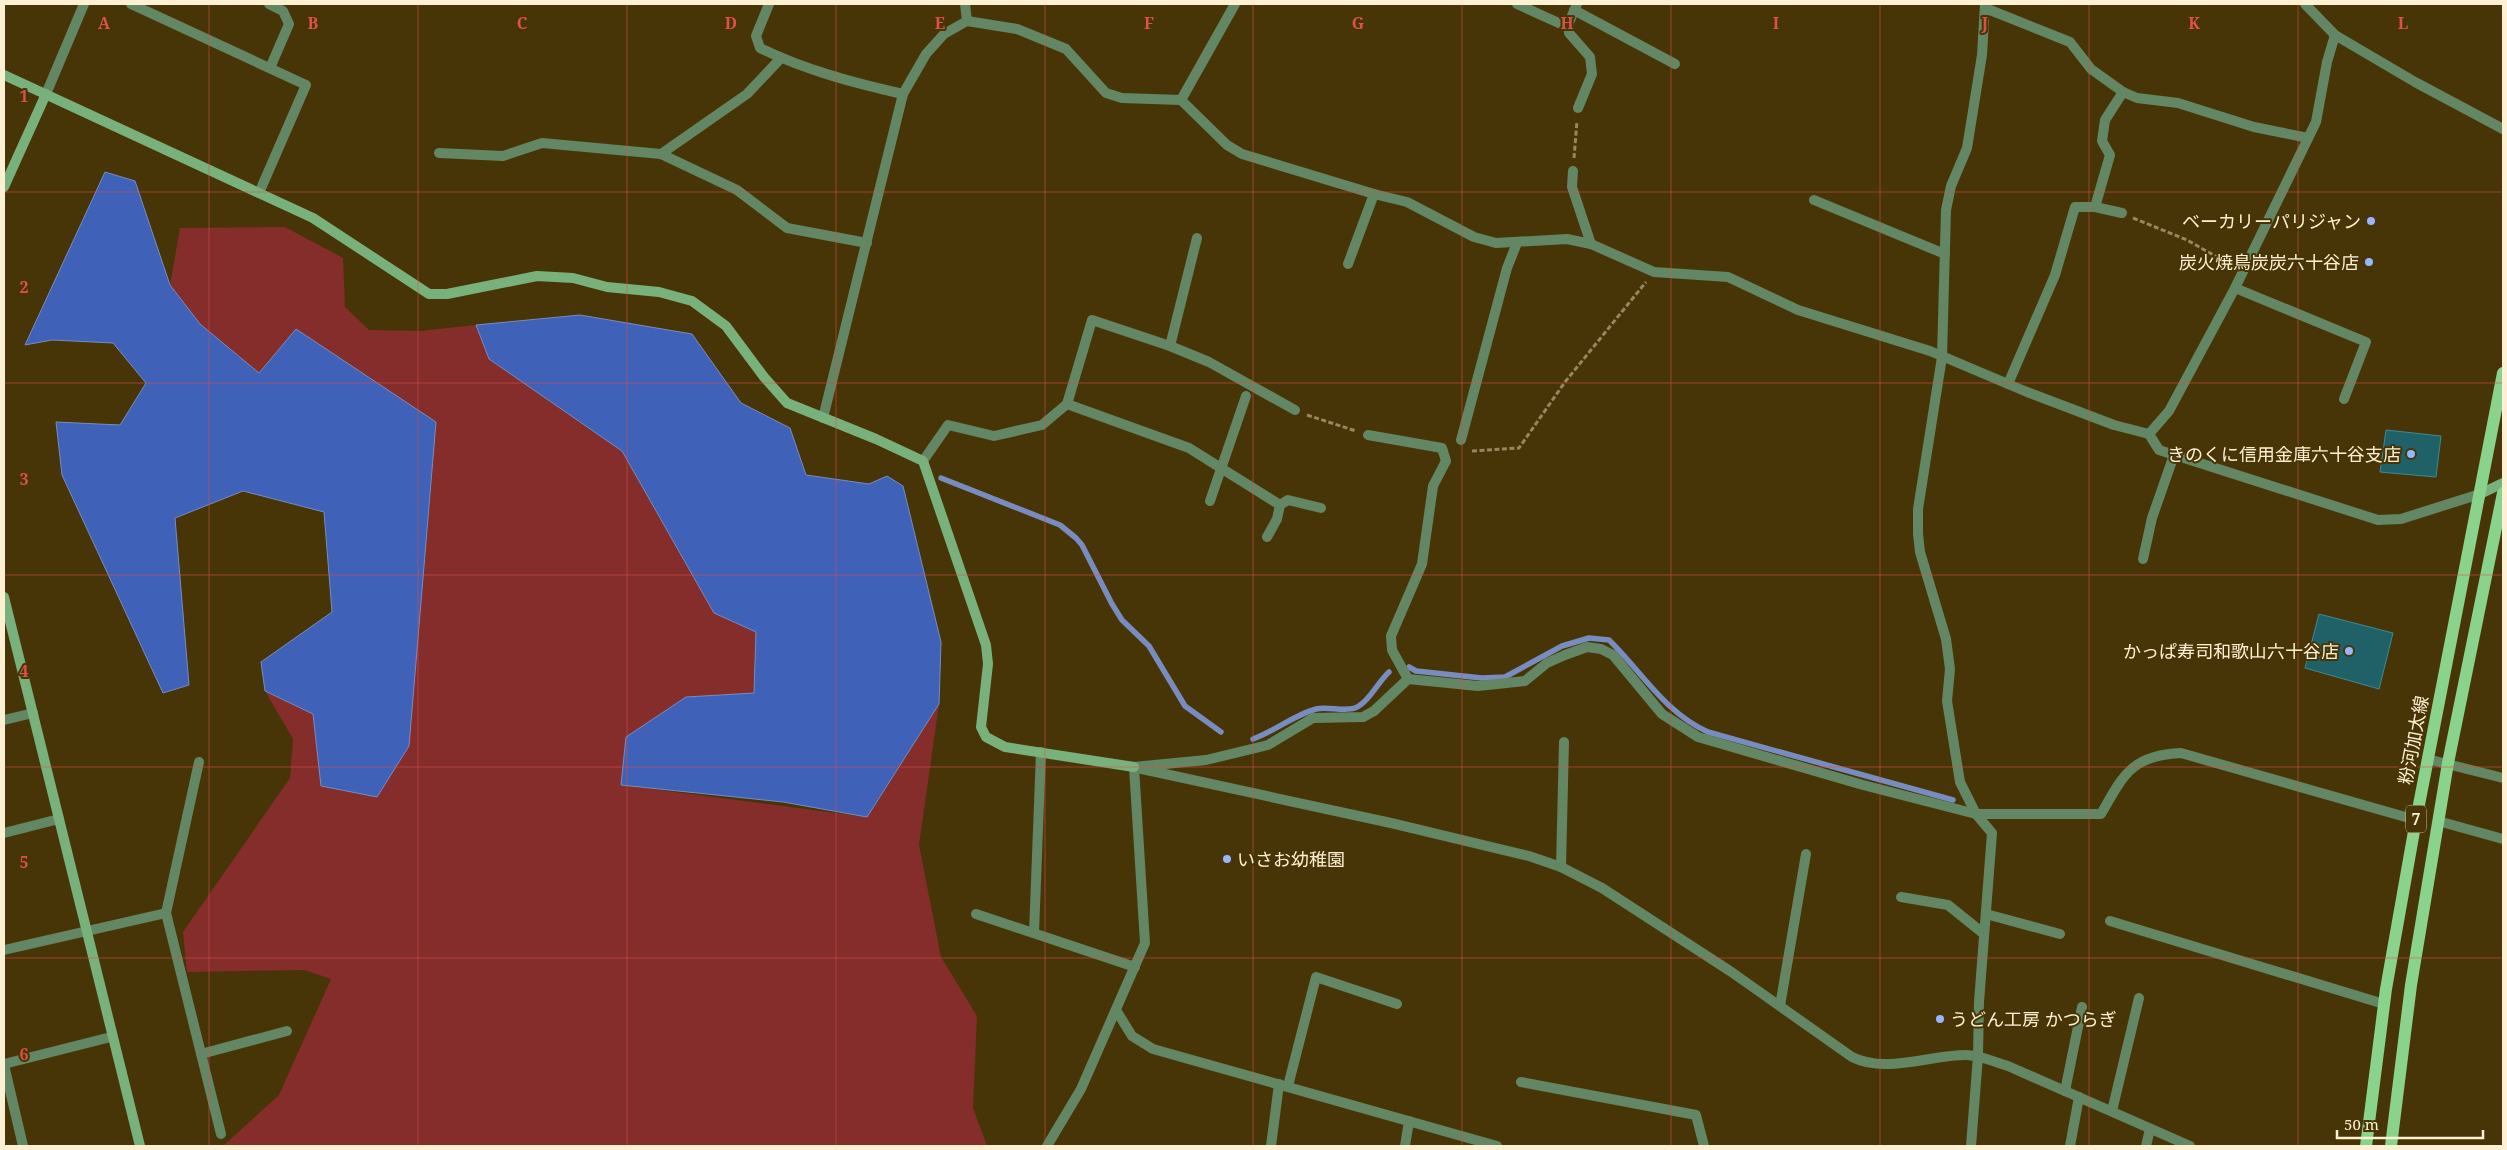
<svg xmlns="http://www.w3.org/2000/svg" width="2507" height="1150" viewBox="0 0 2507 1150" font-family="'Noto Serif','Noto Sans JP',serif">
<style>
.green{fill:#842d2a}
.water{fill:#3f61b8;stroke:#788cc0}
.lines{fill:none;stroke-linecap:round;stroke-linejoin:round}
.stream{stroke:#788cc0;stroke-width:5.5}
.building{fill:#206067;stroke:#398c96}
.path{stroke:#978760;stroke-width:3;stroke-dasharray:5 2.5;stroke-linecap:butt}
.lane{stroke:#638664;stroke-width:10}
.street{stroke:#638664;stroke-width:10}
.secondary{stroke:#78b17b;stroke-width:10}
.primary{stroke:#89d38d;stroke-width:12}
.grid{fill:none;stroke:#de504a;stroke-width:1;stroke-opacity:0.55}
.poi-dot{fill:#97b6fd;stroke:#473507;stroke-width:2}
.labels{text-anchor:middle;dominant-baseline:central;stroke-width:4;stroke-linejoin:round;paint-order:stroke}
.shield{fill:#473507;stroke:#c6b896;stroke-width:1}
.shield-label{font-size:16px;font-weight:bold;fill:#fdf0d3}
.poi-label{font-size:18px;fill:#fdf0d3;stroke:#473507;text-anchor:end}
.street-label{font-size:18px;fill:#fdf0d3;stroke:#473507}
.grid-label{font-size:16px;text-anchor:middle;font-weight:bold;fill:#de504a;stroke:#473507;stroke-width:4;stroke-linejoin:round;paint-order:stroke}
</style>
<rect width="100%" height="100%" fill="#473507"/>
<path class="green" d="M285 227 343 258 345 307 369 330 419 331 476 325 489 359 622 451 714 613 756 632 754 693 686 697 621 785 867 817 939 704 919 845 941 957 977 1016 973 1108 987 1146H223L279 1095 331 979 304 970 187 972 183 932 290 778 293 739 265 691 313 714 436 422 259 373 200 324 170 285 180 228Z"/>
<g class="water">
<path d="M105 172 135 181 170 285 200 324 259 373 296 329 436 422 409 746 377 797 321 786 313 714 265 691 261 662 332 612 324 512 243 491 175 518 189 685 163 693 62 475 56 422 120 425 146 383 113 343 52 340 25 345Z"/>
<path d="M580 315 692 334 741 403 790 428 806 475 869 484 887 476 903 486 941 642 939 704 867 817 783 802 621 785 626 737 686 697 754 693 756 632 714 613 622 451 489 359 476 325Z"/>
</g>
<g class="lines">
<g class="stream">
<path d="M941 478 1060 525 1076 538 1082 545 1112 604 1122 620 1149 646 1185 706 1221 732"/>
<path d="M1409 667 1416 671 1482 678 1505 677 1562 646 1589 638 1609 640C1641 671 1665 713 1708 732L1953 800"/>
<path d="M1253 739C1275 731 1294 715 1316 709 1328 706 1343 712 1355 708 1369 702 1378 682 1389 672"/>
</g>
</g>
<g class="building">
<path d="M2386 430 2441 436 2436 477 2380 472Z"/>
<path d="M2319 614 2393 633 2379 689 2305 668Z"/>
</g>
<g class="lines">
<g class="path">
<path d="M1574 158 1577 121"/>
<path d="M2133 218 2187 240 2231 265"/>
<path d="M1307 415 1356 431"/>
<path d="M1472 451 1519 448 1565 382 1646 282"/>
</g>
<g class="lane">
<path d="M1985 8 2070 42 2091 69 2123 92 2137 98 2178 103 2254 127 2308 138"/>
<path d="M2095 207 2122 213"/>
<path d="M2008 384 2055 275 2075 207H2095L2110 155 2102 141 2105 120 2123 92"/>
</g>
<g class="street">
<path d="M131 4 306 85 259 193"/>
<path d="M269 4 283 11 289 24 270 68"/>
<path d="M769 4 756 36 760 48C805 70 854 83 903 94"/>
<path d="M965 4 967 21"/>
<path d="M1517 4 1561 24 1568 25"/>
<path d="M1577 4 1568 25 1569 33 1590 57 1592 74 1578 108"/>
<path d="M2305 4 2335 35 2415 82 2503 129"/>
<path d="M1574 10 1675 64"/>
<path d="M46 94 84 4"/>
<path d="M1181 100 1235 4"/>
<path d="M439 153 503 156 542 143 661 154 737 190 787 228 867 243"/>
<path d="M661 154 747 94 781 58"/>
<path d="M1573 171 1572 187 1591 244"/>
<path d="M1814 200 1945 254"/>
<path d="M1348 264 1374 194"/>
<path d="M2235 288 2366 342 2344 399"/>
<path d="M1170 346 1197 238"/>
<path d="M1067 404 1189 448 1280 505"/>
<path d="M823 418 903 94 926 54 944 34 967 21 1017 29 1066 49 1106 93 1122 98 1181 100 1227 145 1242 154 1374 194 1407 202 1474 237 1496 243 1567 239 1591 244 1654 272 1728 277 1798 310 1930 351 2027 392 2114 425 2149 434 2159 450 2378 520 2401 519 2480 494"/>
<path d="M2149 434 2169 411 2235 288 2316 122 2327 62 2335 35"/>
<path d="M1368 435 1442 448 1446 461 1433 486 1422 564 1391 636 1392 650 1408 679"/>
<path d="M1461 440 1507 268 1517 243"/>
<path d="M923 461 948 425 994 436 1042 425 1067 404 1092 320 1170 346 1209 362 1295 410"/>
<path d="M1210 501 1246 396"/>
<path d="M1267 537 1277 519 1280 505 1288 500 1321 508"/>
<path d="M2143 559 2152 518 2174 455"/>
<path d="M4 720 33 713"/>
<path d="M2427 759 2503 778"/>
<path d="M199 762 166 913 221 1134"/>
<path d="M1134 767 1206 760 1268 745 1313 718 1363 717 1374 711 1408 679 1478 686 1525 681 1547 663 1565 655 1587 647 1601 649 1613 655 1662 714 1698 737 1863 785 1976 814H2101C2123 776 2131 755 2181 753L2416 820"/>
<path d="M1142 769 1391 823 1529 856 1561 867 1602 888 1730 971 1852 1057C1886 1074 1929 1055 1966 1055 1980 1055 1994 1062 2008 1066L2190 1146"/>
<path d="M2438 821 2503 839"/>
<path d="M4 833 59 819"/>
<path d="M1561 867 1564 742"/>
<path d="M1901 897 1948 905 1984 934"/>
<path d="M976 914 1135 967"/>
<path d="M1986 914 2060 934"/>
<path d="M2110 921 2384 1004"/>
<path d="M1034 933 1041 752"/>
<path d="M4 950 166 913"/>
<path d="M1780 1006 1806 854"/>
<path d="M1116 1010 1132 1036 1153 1049 1497 1146"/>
<path d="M201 1054 287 1031"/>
<path d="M4 1064 111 1037"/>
<path d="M4 1065 23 1146"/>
<path d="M1521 1082 1696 1115 1704 1146"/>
<path d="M1288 1086 1316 977 1397 1004"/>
<path d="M2065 1091 2082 1007"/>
<path d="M2112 1111 2139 998"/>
<path d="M1047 1146 1081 1089 1145 943 1134 767"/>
<path d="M1271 1146 1279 1084"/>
<path d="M1405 1146 1409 1121"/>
<path d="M1971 1146 1978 1056 1979 1002 1992 833 1976 814 1960 782 1947 701 1950 669 1946 639 1920 552 1918 534V509L1942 357 1946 210 1951 186 1967 148 1982 55 1985 4"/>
<path d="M2070 1146 2079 1097"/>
<path d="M2146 1146 2150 1129"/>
</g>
<g class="secondary">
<path d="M4 75 313 218 429 294H447L537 276 573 278 607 287 659 292 692 301 726 326 764 377 787 403 876 439 923 461 986 645 988 664 981 727 986 737 1005 747 1134 767"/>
<path d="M4 187 46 94"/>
<path d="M2480 494 2503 483"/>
<path d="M4 597 140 1146"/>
</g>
<g class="primary">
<path d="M2366 1146 2386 989 2416 820 2503 373"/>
<path d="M2391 1146 2411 985 2448 763 2503 493"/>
</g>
</g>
<path class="grid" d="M209 4V1146M418 4V1146M627 4V1146M836 4V1146M1045 4V1146M1253 4V1146M1462 4V1146M1671 4V1146M1880 4V1146M2089 4V1146M2298 4V1146M4 192H2503M4 383H2503M4 575H2503M4 767H2503M4 958H2503"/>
<g class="poi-dot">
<circle cx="2371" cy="221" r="5"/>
<circle cx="2369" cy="262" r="5"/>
<circle cx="2411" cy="454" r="5"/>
<circle cx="2349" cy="651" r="5"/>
<circle cx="1227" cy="859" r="5"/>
<circle cx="1940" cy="1019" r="5"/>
</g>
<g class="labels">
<rect class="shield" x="2406" y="805.5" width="20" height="27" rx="4"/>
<g class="shield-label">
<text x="2416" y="819">7</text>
</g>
<g class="poi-label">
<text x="2361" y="221">ベーカリーパリジャン</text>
<text x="2359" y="262">炭火焼鳥炭炭六十谷店</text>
<text x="2401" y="454">きのくに信用金庫六十谷支店</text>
<text x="2339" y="651">かっぱ寿司和歌山六十谷店</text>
<text x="1237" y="859" text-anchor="start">いさお幼稚園</text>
<text x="1950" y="1019" text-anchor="start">うどん工房 かつらぎ</text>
</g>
<g class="street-label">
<text transform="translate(2413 740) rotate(-79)">粉河加太線</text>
</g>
</g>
<g class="grid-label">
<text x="104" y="29">A</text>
<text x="313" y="29">B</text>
<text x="522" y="29">C</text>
<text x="731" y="29">D</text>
<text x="940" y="29">E</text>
<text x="1149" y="29">F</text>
<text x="1358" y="29">G</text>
<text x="1567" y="29">H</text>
<text x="1776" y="29">I</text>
<text x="1985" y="29">J</text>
<text x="2194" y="29">K</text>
<text x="2403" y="29">L</text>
<text x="24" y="102">1</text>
<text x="24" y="293">2</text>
<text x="24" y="485">3</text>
<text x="24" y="677">4</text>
<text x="24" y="868">5</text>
<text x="24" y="1060">6</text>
</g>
<rect width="2507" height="1150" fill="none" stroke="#fdf0d3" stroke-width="10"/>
<path d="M2337 1130v8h146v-8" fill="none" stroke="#fdf0d3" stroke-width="2.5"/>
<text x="2344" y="1130" font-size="15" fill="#fdf0d3" stroke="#473507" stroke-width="4" paint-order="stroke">50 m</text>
</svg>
